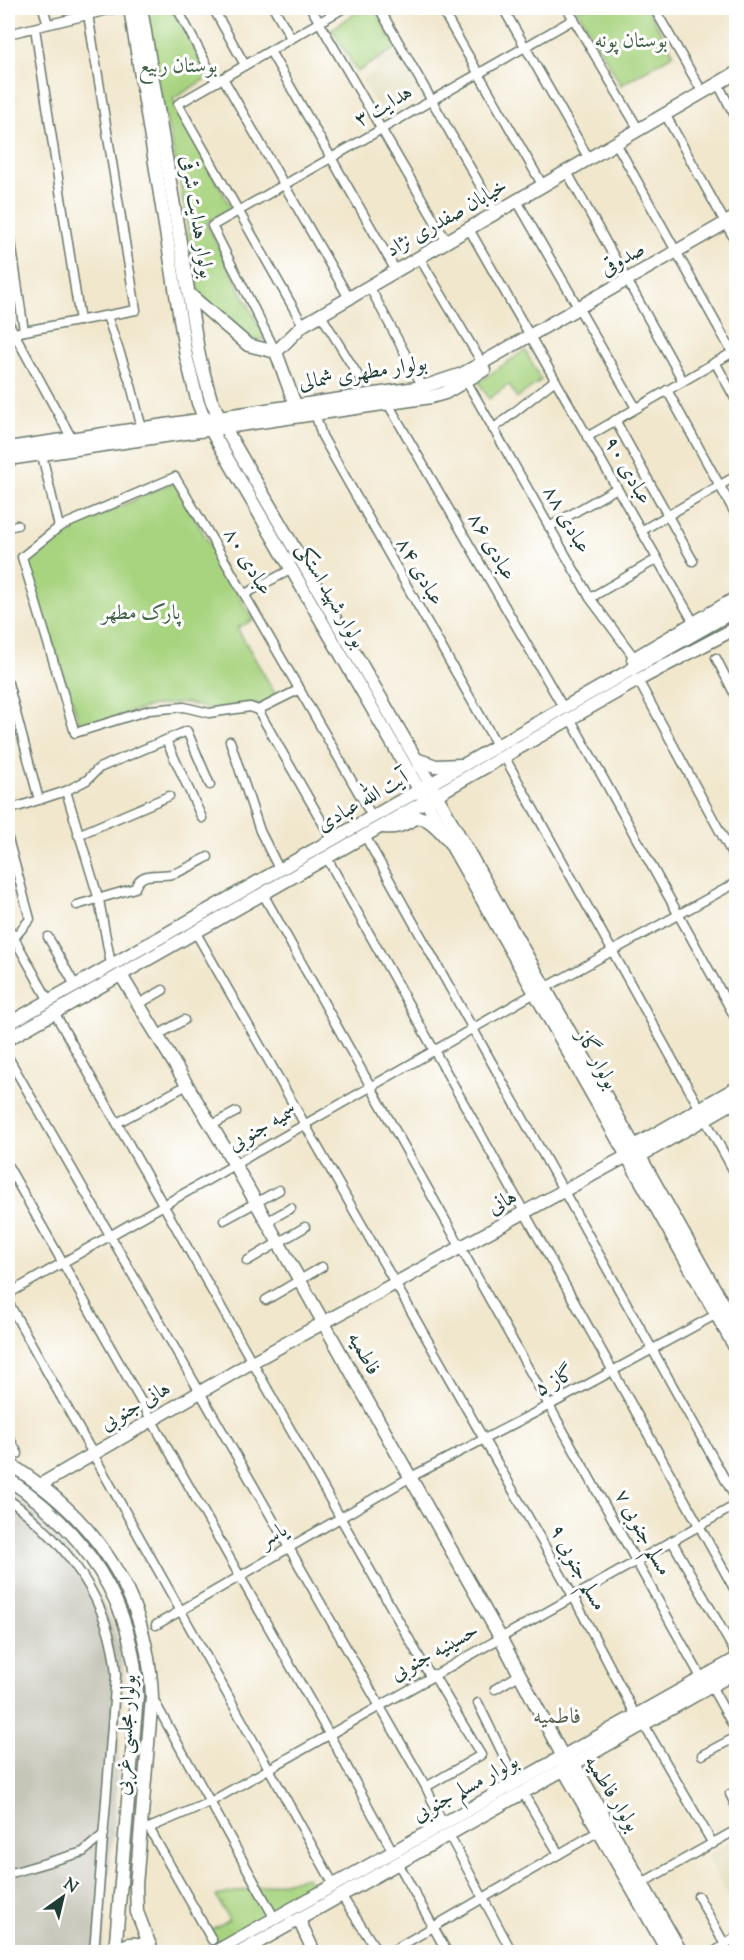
<svg xmlns="http://www.w3.org/2000/svg" width="744" height="1960" viewBox="0 0 744 1960" font-family="'Sorts Mill Goudy',Amiri,serif">
<style>
.built{fill:#e1dcba}
.industrial{fill:#c5c5b8}
.green{fill:#a8d480;stroke:#64885a;stroke-width:1.5}
.lines{fill:none;stroke-linecap:round;stroke-linejoin:round}
.street-casing{stroke:#68786a;stroke-width:11}
.secondary-casing{stroke:#68786a;stroke-width:15}
.primary-casing{stroke:#68786a;stroke-width:15}
.street{stroke:#fff;stroke-width:8}
.secondary{stroke:#fff;stroke-width:12}
.primary{stroke:#fff;stroke-width:12}
.labels{text-anchor:middle;dominant-baseline:central;stroke-width:6;stroke-linejoin:round;paint-order:stroke}
.park-label{font-size:21px;fill:#416347;stroke:#fff}
.street-label{font-size:21px;fill:#1f3d34;stroke:#fff}
.neighbourhood-label{font-size:22px;fill:#5b624e;stroke:#fff}
</style>
<rect width="100%" height="100%" fill="#fff"/>
<filter id="ink" filterUnits="userSpaceOnUse"><feTurbulence type="fractalNoise" baseFrequency=".0167" numOctaves="2"/><feDisplacementMap in="SourceGraphic" scale="12" xChannelSelector="R" yChannelSelector="G"/><feConvolveMatrix kernelMatrix="1 2 1 2 8 2 1 2 1" color-interpolation-filters="sRGB"/></filter>
<filter id="wash" filterUnits="userSpaceOnUse"><feTurbulence type="fractalNoise" baseFrequency=".008" numOctaves="4" result="noise"/><feDisplacementMap in="SourceGraphic" scale="24" xChannelSelector="R" yChannelSelector="G"/><feGaussianBlur stdDeviation="1.35" result="paint"/><feColorMatrix in="noise" values="0 0 0 0 0 0 0 0 0 0 0 0 0 0 0 0 0 1.4 0 .05"/><feComposite in="paint" operator="in"/></filter>
<g filter="url(#wash)">
<rect width="100%" height="100%" fill="#f1e7cd"/>
<g class="built">
<path d="M398 50 426 98 385 122 362 79 377 70 374 63Z"/>
<path d="M736 1838V1912L707 1856Z"/>
</g>
<path class="industrial" d="M8 1492 30 1507 62 1541 92 1581 114 1626 124 1665 115 1815 102 1952H8Z"/>
<g class="green">
<path d="M146 8H172L210 76 173 99 231 208 206 223 266 339 248 340 199 294 178 172 158 84Z"/>
<path d="M363 8H374L396 48 357 72 332 29Z"/>
<path d="M576 8H647L674 54 621 85Z"/>
<path d="M525 350 541 380 517 398 509 384 489 399 479 382Z"/>
<path d="M174 482 253 620 237 628 277 697 263 705 250 703 212 710 187 703 151 706 81 728 27 563 68 530Z"/>
<path d="M307 1877 313 1889 219 1943 210 1930 229 1920 216 1896Z"/>
</g>
</g>
<g filter="url(#ink)">
<g class="lines">
<defs>
<g id="street">
<path d="M43 8 48 24"/>
<path d="M177 8 216 82"/>
<path d="M213 8 245 65"/>
<path d="M274 8 291 38"/>
<path d="M311 8 447 242"/>
<path d="M379 8 496 213"/>
<path d="M441 8 543 186"/>
<path d="M503 8 589 159"/>
<path d="M567 8 639 130"/>
<path d="M654 8 703 93"/>
<path d="M35 28 80 321"/>
<path d="M8 34 117 8"/>
<path d="M270 51 396 271"/>
<path d="M223 78 349 298"/>
<path d="M718 84 736 118"/>
<path d="M665 114 736 242"/>
<path d="M616 143 732 352"/>
<path d="M567 172 683 381"/>
<path d="M517 201 636 408"/>
<path d="M8 221 24 331"/>
<path d="M469 229 694 623"/>
<path d="M419 257 482 363"/>
<path d="M369 286 423 387"/>
<path d="M321 315 362 382"/>
<path d="M107 316 131 385 142 429"/>
<path d="M8 322 72 439"/>
<path d="M303 325 178 104 344 8"/>
<path d="M14 333 136 310 87 8"/>
<path d="M276 352 212 226 574 19"/>
<path d="M715 362 736 400"/>
<path d="M464 377 590 598 636 660"/>
<path d="M667 390 736 515"/>
<path d="M387 402 564 709"/>
<path d="M315 413 322 436 498 747"/>
<path d="M615 420 693 561"/>
<path d="M493 429 555 380"/>
<path d="M587 437 735 351"/>
<path d="M42 455 59 527"/>
<path d="M8 527 17 525"/>
<path d="M549 527 617 488"/>
<path d="M641 531 736 476"/>
<path d="M245 594 292 569"/>
<path d="M590 598 657 559"/>
<path d="M716 658 736 697"/>
<path d="M638 680 736 861"/>
<path d="M8 683 39 800"/>
<path d="M300 689 258 710 250 707 209 713 184 707 149 710 75 733 22 557 59 527 175 477C243 590 308 704 373 818"/>
<path d="M258 710 333 841"/>
<path d="M570 718 736 1019"/>
<path d="M166 740 202 818"/>
<path d="M230 741 260 831 280 871"/>
<path d="M504 756 700 1109"/>
<path d="M66 791 99 900 110 959"/>
<path d="M8 810 66 791 87 780 99 768 187 731 210 785"/>
<path d="M78 835 169 796"/>
<path d="M365 836 736 1499"/>
<path d="M8 839 30 919 14 938"/>
<path d="M327 858 736 1592"/>
<path d="M263 894 702 1679"/>
<path d="M77 905 135 888C141 870 157 877 172 874 184 871 197 863 208 857"/>
<path d="M8 927 49 1001"/>
<path d="M196 933 573 1596 636 1716"/>
<path d="M48 937 76 987"/>
<path d="M545 988 736 883"/>
<path d="M139 1004 163 990"/>
<path d="M54 1012 430 1676"/>
<path d="M158 1035 184 1020"/>
<path d="M8 1057 426 1787 443 1824"/>
<path d="M705 1119 736 1175"/>
<path d="M117 1123 189 1084"/>
<path d="M212 1125 236 1112"/>
<path d="M8 1166 329 1734 393 1852"/>
<path d="M224 1220 279 1190"/>
<path d="M266 1222 291 1208"/>
<path d="M247 1261 305 1227"/>
<path d="M8 1294 535 993"/>
<path d="M266 1300 322 1267"/>
<path d="M8 1302 334 1885"/>
<path d="M8 1436 18 1454"/>
<path d="M8 1499C66 1541 111 1601 116 1675L94 1952"/>
<path d="M672 1541 736 1654"/>
<path d="M156 1625 409 1478 550 1405 717 1314"/>
<path d="M711 1686 736 1731"/>
<path d="M495 1689 519 1675"/>
<path d="M152 1697 275 1919"/>
<path d="M478 1703 517 1783"/>
<path d="M644 1725 713 1844"/>
<path d="M702 1755 736 1737"/>
<path d="M426 1787 481 1755 433 1674"/>
<path d="M523 1793 559 1854"/>
<path d="M730 1794 736 1806"/>
<path d="M449 1835 512 1952"/>
<path d="M398 1863 447 1952"/>
<path d="M8 1874 83 1852 104 1834"/>
<path d="M642 1883 736 1830"/>
<path d="M341 1895 378 1952"/>
<path d="M698 1896 725 1945"/>
<path d="M212 1940 149 1828 212 1801 736 1505"/>
<path d="M390 1952 599 1831"/>
<path d="M714 1952 736 1937"/>
</g>
<g id="secondary">
<path d="M130 8 186 356 198 403 205 420 449 841 736 1349"/>
<path d="M141 8 199 356 211 400 230 437 416 759 736 1327"/>
<path d="M189 294 248 345 276 352"/>
<path d="M276 352 303 325 736 73"/>
<path d="M276 352 297 410"/>
<path d="M8 448 423 387 462 374 482 363 736 217"/>
<path d="M8 459 431 397 445 393 484 370"/>
<path d="M121 975 235 1165 500 1637 563 1757 564 1770 668 1952"/>
<path d="M632 1156H640L736 1101"/>
<path d="M8 1463C94 1517 148 1593 152 1697L136 1885 137 1912 152 1951"/>
<path d="M8 1479C83 1529 135 1603 137 1696L115 1952"/>
<path d="M40 1485 252 1362 627 1156 634 1146 736 1088"/>
<path d="M569 1761 574 1764 681 1952"/>
<path d="M299 1920 314 1952"/>
<path d="M118 1952C126 1940 142 1942 152 1951"/>
<path d="M215 1952 736 1659"/>
<path d="M241 1952 736 1672"/>
</g>
<g id="primary">
<path d="M633 659 736 598"/>
<path d="M416 759 436 766 461 765"/>
<path d="M383 827C419 831 411 796 449 841"/>
<path d="M8 1024 736 610"/>
<path d="M8 1039 638 680 736 628"/>
</g>
</defs>
<use href="#street" class="street-casing"/>
<use href="#secondary" class="secondary-casing"/>
<use href="#primary" class="primary-casing"/>
<use href="#street" class="street"/>
<use href="#secondary" class="secondary"/>
<use href="#primary" class="primary"/>
</g>
</g>
<g class="labels">
<g class="park-label">
<text x="631" y="42">بوستان پونه</text>
<text x="178" y="67">بوستان ربیع</text>
<text x="141" y="614">پارک مطهر</text>
</g>
<g class="street-label">
<text transform="translate(384 107) rotate(-30)">هدایت ۳</text>
<text transform="translate(196 217) rotate(81)">بولوار هدایت شرقی</text>
<text transform="translate(447 219) rotate(-30)">خیابان صفدری نژاد</text>
<text transform="translate(623 260) rotate(-30)">صدوقی</text>
<text transform="translate(363 374) rotate(-9)">بولوار مطهری شمالی</text>
<text transform="translate(627 471) rotate(60)">عبادی ۹۰</text>
<text transform="translate(566 520) rotate(60)">عبادی ۸۸</text>
<text transform="translate(491 547) rotate(60)">عبادی ۸۶</text>
<text transform="translate(247 562) rotate(59)">عبادی ۸۰</text>
<text transform="translate(419 572) rotate(60)">عبادی ۸۴</text>
<text transform="translate(330 596) rotate(60)">بولوار شهید استکی</text>
<text transform="translate(363 802) rotate(-30)">آیت الله عبادی</text>
<text transform="translate(596 1060) rotate(61)">بولوار گاز</text>
<text transform="translate(263 1128) rotate(-30)">سمیه جنوبی</text>
<text transform="translate(503 1203) rotate(-28)">هانی</text>
<text transform="translate(363 1354) rotate(61)">فاطمیه</text>
<text transform="translate(555 1382) rotate(-28)">گاز ۵</text>
<text transform="translate(136 1407) rotate(-30)">هانی جنوبی</text>
<text transform="translate(642 1533) rotate(61)">مسلم جنوبی ۷</text>
<text transform="translate(274 1536) rotate(-30)">یاسر</text>
<text transform="translate(577 1568) rotate(61)">مسلم جنوبی ۹</text>
<text transform="translate(435 1653) rotate(-29)">حسینیه جنوبی</text>
<text transform="translate(127 1735) rotate(-87)">بولوار مجلسی غربی</text>
<text transform="translate(466 1789) rotate(-29)">بولوار مسلم جنوبی</text>
<text transform="translate(611 1794) rotate(58)">بولوار فاطمیه</text>
</g>
<g class="neighbourhood-label">
<text x="557" y="1718">فاطمیه</text>
</g>
</g>
<rect width="744" height="1960" fill="none" stroke="#fff" stroke-width="30"/>
<g transform="translate(63 1897) rotate(34)" stroke="#ffffff" stroke-width="4.5" paint-order="stroke">
<path d="M0-4.5L10 22L0 15L-10 22Z" fill="#1f3d34"/>
<text y="-9" font-size="16" font-weight="bold" text-anchor="middle" fill="#1f3d34">N</text>
</g>
</svg>
